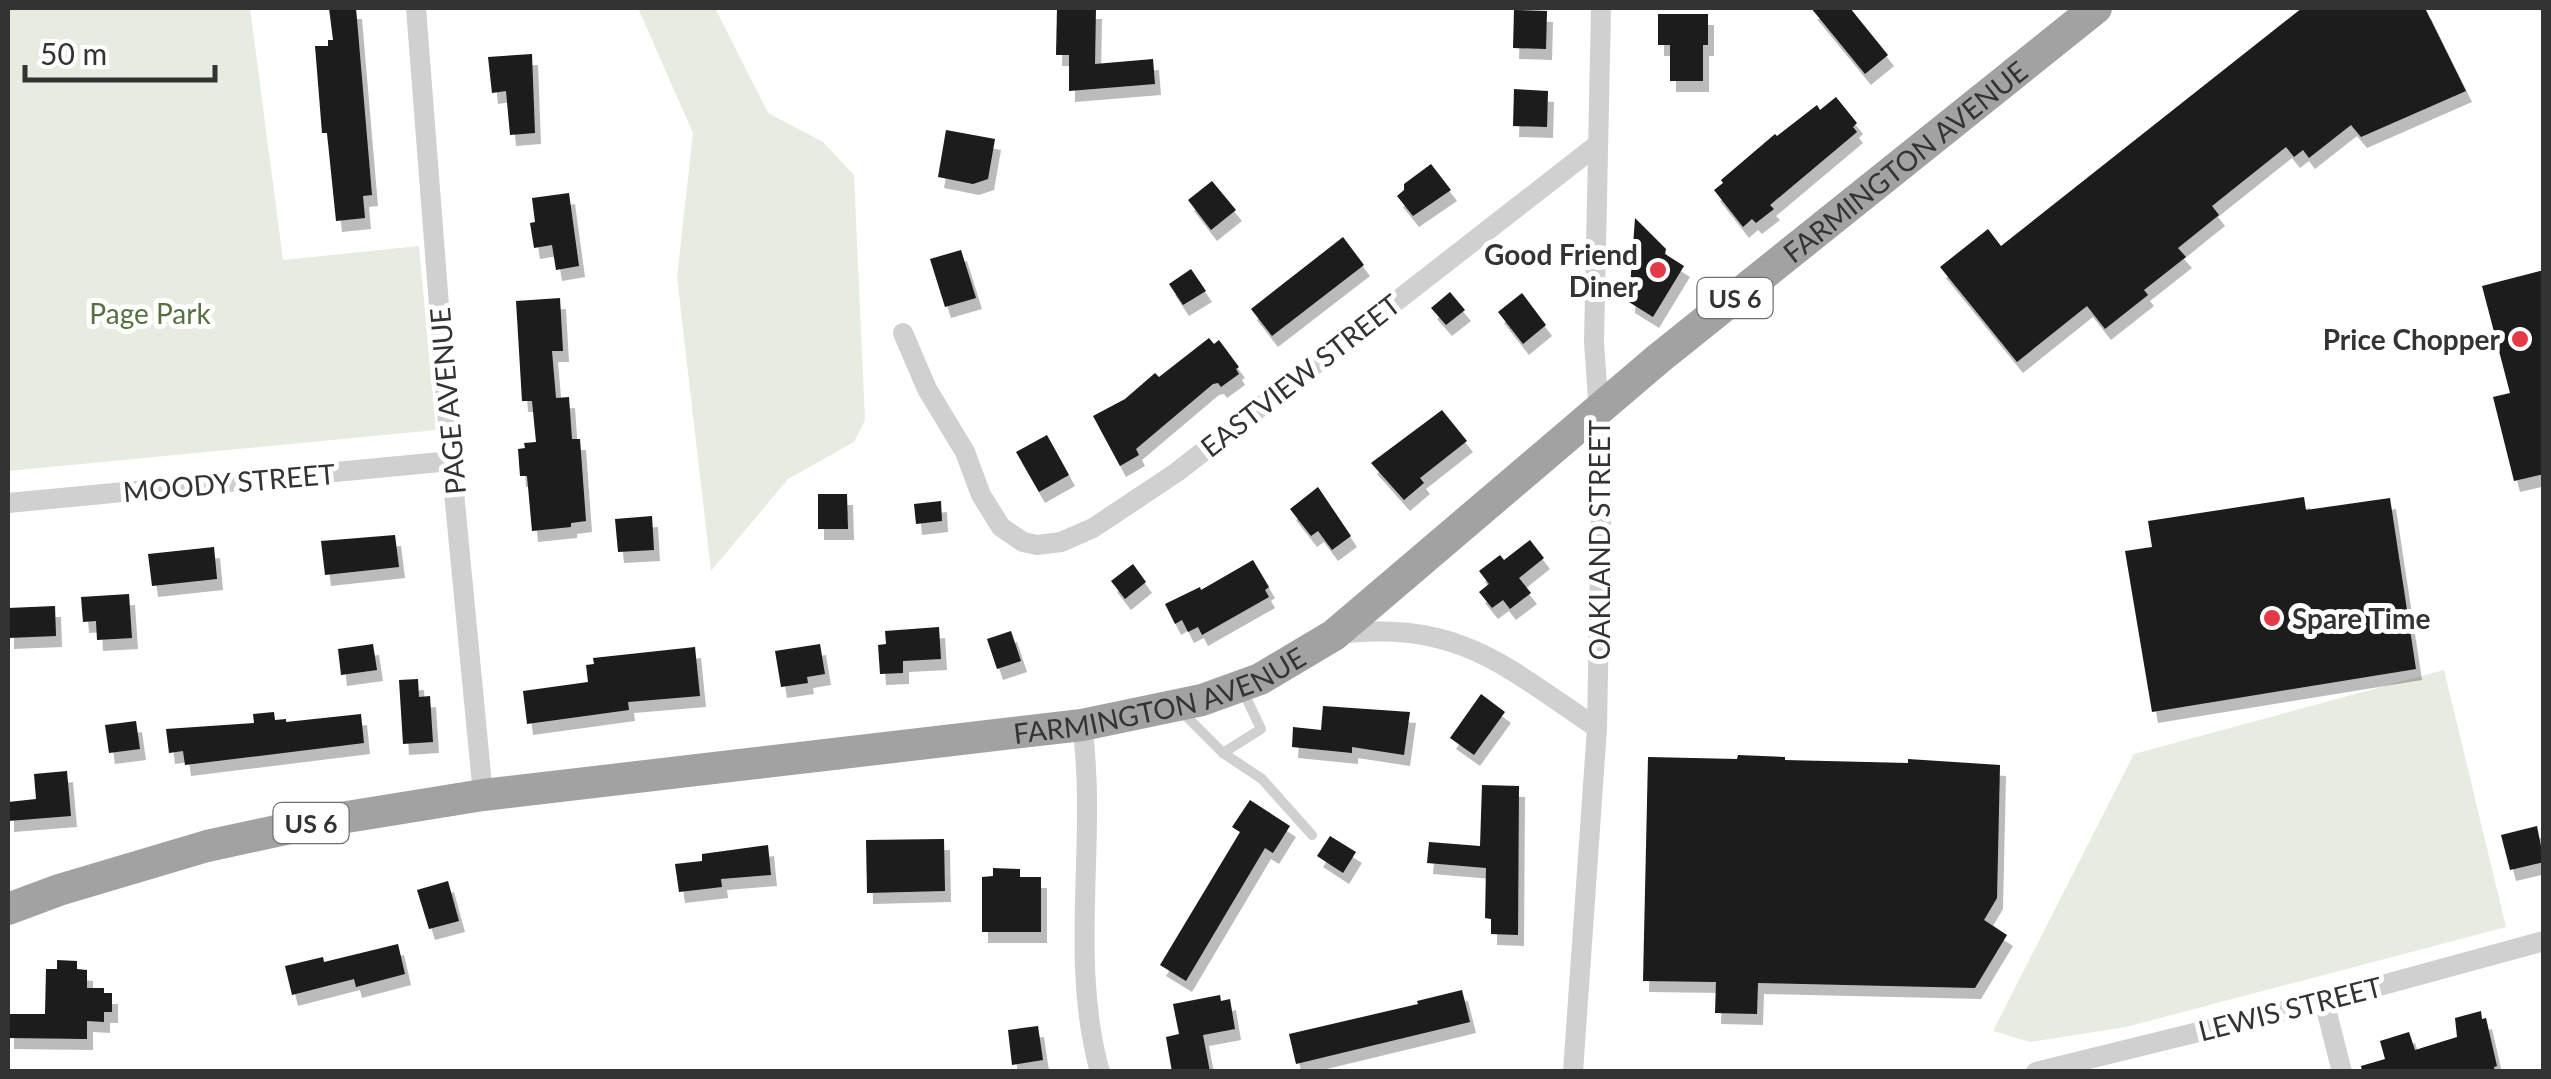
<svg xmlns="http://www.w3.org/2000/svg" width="2551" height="1079" viewBox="0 0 2551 1079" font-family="Lato,sans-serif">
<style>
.green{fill:#e6ecdf}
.building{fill:#1a1a1a;filter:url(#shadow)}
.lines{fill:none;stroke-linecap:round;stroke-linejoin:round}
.service{stroke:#d0d0d0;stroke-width:10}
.minor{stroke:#d0d0d0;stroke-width:20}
.trunk{stroke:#a2a2a2;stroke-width:32}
.poi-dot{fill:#e63946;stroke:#fff;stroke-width:4}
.labels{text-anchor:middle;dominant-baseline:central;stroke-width:10;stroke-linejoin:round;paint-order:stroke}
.shield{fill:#fff;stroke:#707070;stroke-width:2.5}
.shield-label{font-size:25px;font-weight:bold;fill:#333}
.street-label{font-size:28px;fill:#333;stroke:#fff}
.poi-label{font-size:28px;font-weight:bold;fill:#333;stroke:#fff;text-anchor:end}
.park-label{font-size:28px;fill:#56703f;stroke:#fff}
</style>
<defs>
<filter id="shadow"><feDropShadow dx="6" dy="11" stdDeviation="0" flood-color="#0004"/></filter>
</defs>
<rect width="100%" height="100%" fill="#fff"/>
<g class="green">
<path d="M8 8H250L283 260 419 246 436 430 8 471Z"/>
<path d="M638 8H715L768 113 823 142 854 175 865 420 854 442 788 479 711 571 677 277 693 133Z"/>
<path d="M2444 670 2506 927 2126 1027 2030 1042 1993 1031 2134 754Z"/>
</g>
<g class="building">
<path d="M329 8H356L372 195 363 196 365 218 336 221 327 133H322L315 46H328V40H333Z"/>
<path d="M1057 8H1096L1095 64 1153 59 1155 84 1069 91V55H1056Z"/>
<path d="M1811 8H1850L1888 55 1865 74Z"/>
<path d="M2302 8H2425L2466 91 2361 137 2351 125 2309 158 2303 150 2294 157 2286 147 2212 206 2219 215 2178 248 2186 257 2144 290 2148 295 2105 329 2087 306 2017 362 1940 267 1988 229 2001 246Z"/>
<path d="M1514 10 1547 11 1546 49 1513 48Z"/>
<path d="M1658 14H1708V45H1703V81H1670V45H1658Z"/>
<path d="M532 54 535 133 510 135 506 91 492 93 488 57Z"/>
<path d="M1514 89 1548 91 1547 127 1513 126Z"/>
<path d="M1836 97 1857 123 1853 127 1857 132 1770 205 1774 209 1756 223 1752 219 1743 227 1714 190 1723 183 1721 180 1775 134 1777 136 1817 105 1820 110Z"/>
<path d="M946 130 995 139 988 179 973 184 938 177Z"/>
<path d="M1431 164 1451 190 1413 216 1397 196 1404 190V184Z"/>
<path d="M1212 181 1236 210 1211 230 1188 200Z"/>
<path d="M569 193 579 266 556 270 552 245 534 248 530 223 535 222 532 198Z"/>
<path d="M1635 218 1666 249 1665 254 1684 266 1653 317 1629 302Z"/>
<path d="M1343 237 1364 265 1272 336 1251 309Z"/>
<path d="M961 250 976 298 945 307 930 259Z"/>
<path d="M1191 269 1206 291 1183 305 1169 284Z"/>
<path d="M2544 270V474L2514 481 2493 397 2510 393 2482 286Z"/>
<path d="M1450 292 1465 310 1446 325 1431 308Z"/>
<path d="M1522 293 1546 325 1523 344 1498 312Z"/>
<path d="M560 298 563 351H552L556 398 569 397 572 439H580L586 521 571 523V527L532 531 527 476H520L518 449 525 448 524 443 536 442 532 401H522L516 301Z"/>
<path d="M1209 338 1214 344 1219 340 1239 367 1236 369 1239 374 1221 387 1218 383 1213 384 1136 449 1139 455 1120 466 1093 416 1125 399 1155 373 1159 377Z"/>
<path d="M1442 410 1467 441 1420 478 1424 483 1404 500 1371 463Z"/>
<path d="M1047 435 1069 475 1039 492 1016 452Z"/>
<path d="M1318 487 1351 536 1332 550 1318 531 1311 536 1290 509Z"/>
<path d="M818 494H847L848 529H818Z"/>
<path d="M2304 497 2306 510 2390 498 2416 669 2152 712 2125 551 2152 547 2148 521Z"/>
<path d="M941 501 942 521 916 524 914 504Z"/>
<path d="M652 516 654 550 618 552 615 519Z"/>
<path d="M395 535 399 567 325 575 321 541Z"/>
<path d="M1530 540 1544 558 1519 578 1531 593 1510 609 1503 600 1492 608 1479 592 1489 584 1479 571 1500 555 1504 560Z"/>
<path d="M214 547 217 579 152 586 148 554Z"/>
<path d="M1253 560 1269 587 1265 590 1269 597 1202 635 1198 627 1188 632 1182 620 1175 624 1165 604 1200 587 1201 590Z"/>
<path d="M1133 564 1146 582 1125 599 1111 581Z"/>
<path d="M129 594 132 638 97 640 96 621 83 622 81 597Z"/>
<path d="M55 606 56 636 8 638V608Z"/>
<path d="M939 627 941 659 903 661V673L880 674 878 645 886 644 885 631Z"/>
<path d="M1011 631 1021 661 997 669 987 639Z"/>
<path d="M373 644 377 670 341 675 338 649Z"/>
<path d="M820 644 825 674 807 677 808 683 781 687 775 651Z"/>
<path d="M695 647 700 696 628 702 629 710 527 724 523 691 588 682 586 665 594 664 593 658Z"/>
<path d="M418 679 419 697 430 696 433 742 403 744 399 680Z"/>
<path d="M1481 694 1505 712 1474 755 1450 738Z"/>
<path d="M1323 706 1410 712 1404 755 1352 747V753L1292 747 1293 727 1321 730Z"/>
<path d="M274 712 275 720 286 719V722L361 714 364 743 185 765 183 751 169 753 166 729 254 723 253 714Z"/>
<path d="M136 721 140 749 109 753 105 725Z"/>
<path d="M1738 755 1785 757V760L1908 763V759L2000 765 1997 898 1984 920 2007 935 1975 988 1758 983 1757 1014 1715 1013 1716 982 1643 981 1648 757 1737 759Z"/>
<path d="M67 771 71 816 8 821V802L36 799 34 774Z"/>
<path d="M1482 785 1519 786 1518 935 1491 934V919L1485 918 1486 868 1427 863 1429 842 1480 846Z"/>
<path d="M1250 800 1290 826 1273 853 1265 848 1186 981 1160 965 1240 832 1232 827Z"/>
<path d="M2537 826 2544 862 2510 870 2501 835Z"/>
<path d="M1330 836 1356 852 1343 873 1317 856Z"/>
<path d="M944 839 945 891 867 893 866 840Z"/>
<path d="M768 845 771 875 721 879 722 887 679 892 675 864 702 861V854Z"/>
<path d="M993 868 1020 869V877H1041V932H982V877L993 876Z"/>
<path d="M448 881 459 921 429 929 417 890Z"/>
<path d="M398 944 405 974 356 987 354 979 292 995 285 966 323 957 324 962Z"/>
<path d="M57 960 77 961V969L87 970V988H104V993H112V1012H104V1022L87 1021V1039L8 1038V1014H45L46 969H57Z"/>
<path d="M1462 990 1470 1022 1296 1064 1289 1034 1418 1004 1417 1001Z"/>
<path d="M1220 995 1221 1001 1230 999 1235 1029 1203 1035 1210 1072H1172L1166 1037 1179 1034 1173 1004Z"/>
<path d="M2481 1011 2482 1019 2486 1018 2497 1066 2494 1067 2495 1072H2362L2361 1066 2385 1059 2380 1041 2409 1032 2415 1050 2457 1037 2455 1018Z"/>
<path d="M1038 1026 1043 1060 1012 1065 1008 1030Z"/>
</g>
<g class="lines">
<g class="service">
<path d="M1180 710 1223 753 1262 779 1312 835"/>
<path d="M1223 753 1261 729 1242 689"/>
</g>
<g class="minor">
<path d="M416 8 451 461 483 795"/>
<path d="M903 333 927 389 965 452 981 495 1001 527 1023 542 1037 545 1061 542 1093 528 1177 472 1597 145"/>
<path d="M8 503 451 461"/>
<path d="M1336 634C1458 620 1502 664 1597 728"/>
<path d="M1082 725C1098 840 1068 958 1100 1072"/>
<path d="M2324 1001 2342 1072"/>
<path d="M1573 1072 1597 728 1602 457 1594 342 1601 8"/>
<path d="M2036 1072 2324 1001 2544 941"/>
</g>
<path class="trunk" id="s1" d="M8 909 59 890 207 846 322 821 483 795 1082 725 1202 700 1260 679 1334 635 1658 359 2096 8"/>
</g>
<g class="poi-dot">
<circle cx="1658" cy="270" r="10"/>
<circle cx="2520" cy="339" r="10"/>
<circle cx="2272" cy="618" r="10"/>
</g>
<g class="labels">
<g class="shield">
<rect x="1697.5" y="278" width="75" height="40" rx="8"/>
<rect x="273.5" y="803" width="75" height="40" rx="8"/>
</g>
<g class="shield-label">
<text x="1735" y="298">US 6</text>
<text x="311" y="823">US 6</text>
</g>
<g class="street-label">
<text stroke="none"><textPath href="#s1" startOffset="2105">FARMINGTON AVENUE</textPath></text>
<text transform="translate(1300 375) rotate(-38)">EASTVIEW STREET</text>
<text transform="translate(447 401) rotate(-95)">PAGE AVENUE</text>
<text transform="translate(229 482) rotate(-5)">MOODY STREET</text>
<text transform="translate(1599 540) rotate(-90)">OAKLAND STREET</text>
<text stroke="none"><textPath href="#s1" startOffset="1175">FARMINGTON AVENUE</textPath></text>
<text transform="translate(2290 1008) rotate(-14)">LEWIS STREET</text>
</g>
<g class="poi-label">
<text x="1638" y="254">Good Friend<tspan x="1638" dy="32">Diner</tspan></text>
<text x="2500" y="339">Price Chopper</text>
<text x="2292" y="618" text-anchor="start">Spare Time</text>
</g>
<g class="park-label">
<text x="150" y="313">Page Park</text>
</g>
</g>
<rect width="2551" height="1079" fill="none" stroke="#333333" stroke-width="20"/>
<path d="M25 65v15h190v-15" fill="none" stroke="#333333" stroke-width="5"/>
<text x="40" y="65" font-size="30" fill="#333333" stroke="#ffffff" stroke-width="8" paint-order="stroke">50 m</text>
</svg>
